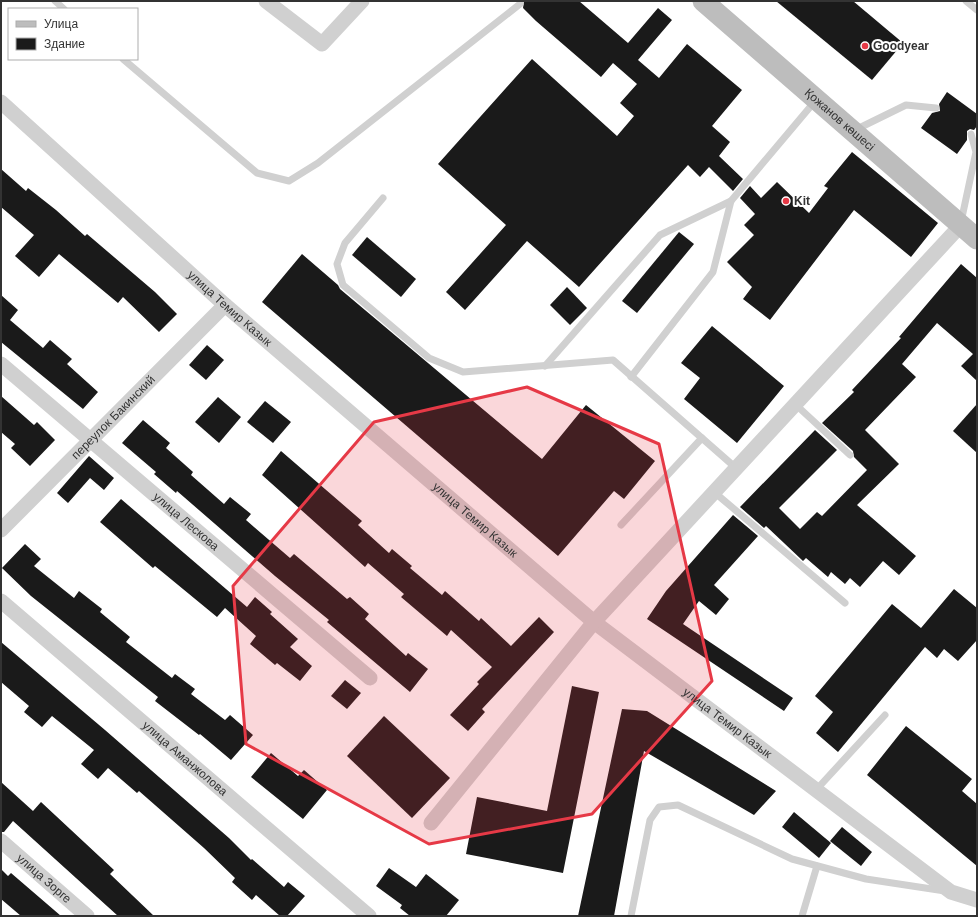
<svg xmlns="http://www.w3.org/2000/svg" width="978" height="917" viewBox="0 0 978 917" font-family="Arial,sans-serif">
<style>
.building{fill:#1a1a1a}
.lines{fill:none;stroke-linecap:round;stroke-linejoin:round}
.service{stroke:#d0d0d0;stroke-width:7}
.minor{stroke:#d0d0d0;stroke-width:15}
.secondary{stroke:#bdbdbd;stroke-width:21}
.marked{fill:#e63946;fill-opacity:0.2;stroke:#e63946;stroke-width:3;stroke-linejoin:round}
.poi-dot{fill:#e63946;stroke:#fff;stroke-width:1.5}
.labels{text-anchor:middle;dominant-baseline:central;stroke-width:4;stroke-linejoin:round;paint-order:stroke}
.poi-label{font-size:12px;font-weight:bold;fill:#333;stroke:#fff;text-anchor:start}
.street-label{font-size:12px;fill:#333;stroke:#fff}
</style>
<rect width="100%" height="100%" fill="#fff"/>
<g class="building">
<path d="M524 1H579L628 43 658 8 672 20 638 60 659 78 687 44 742 90 712 126 730 142 719 156 743 179 733 191 709 167 700 177 688 165 579 287 527 241 465 310 446 292 506 225 438 164 532 59 617 136 634 116 620 103 637 84 613 63 601 77 536 21 523 8Z"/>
<path d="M776 1H853L903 43 872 80Z"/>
<path d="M947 92 977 114V126L974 130 970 129 967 131V140L957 154 921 128 932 113 940 111 939 104Z"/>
<path d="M852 152 938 223 911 257 854 210 770 320 743 299 752 287 727 262 754 235 744 225 755 214 740 198 750 186 761 198 777 182 809 213 828 188 824 186Z"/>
<path d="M1 169 26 191 28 188 56 210 85 236 87 234 155 292 177 314 159 332 123 297 118 303 59 254 39 277 15 256 34 235 1 207Z"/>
<path d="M679 232 694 244 637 313 622 301Z"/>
<path d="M367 237 416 279 401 297 352 255Z"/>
<path d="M302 254 338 285 340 289 542 459 586 405 655 461 624 499 614 491 558 556 262 302Z"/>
<path d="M961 264 977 278V381L961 366 973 354 937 323 902 364 916 377 865 430 899 464 857 505 916 556 899 575 883 561 860 587 850 578 845 584 831 572 828 577 806 558 803 561 766 526 764 528 740 507 815 430 837 450 779 508 800 529 817 512 822 516 867 470 854 457 853 451 822 423 854 392 852 390 901 338 899 337Z"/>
<path d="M567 287 587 308 570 325 550 305Z"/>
<path d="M1 295 18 310 10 320 43 348 50 340 72 359 67 364 98 392 83 409 1 342Z"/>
<path d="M712 326 784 386 737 443 684 399 700 378 681 363Z"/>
<path d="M207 345 224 360 206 380 189 365Z"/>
<path d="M1 396 34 425 37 422 55 440 30 466 11 448 15 444 1 432Z"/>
<path d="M218 397 241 417 219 443 195 422Z"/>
<path d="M265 401 291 422 273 443 247 422Z"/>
<path d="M977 404V453L953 431Z"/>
<path d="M143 420 170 443 166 448 193 472 191 475 224 504 230 497 251 514 246 520 290 558 294 554 347 599 350 597 369 614 365 619 406 656 408 653 428 669 410 692 327 622 329 620 275 576 177 491 176 493 154 474 156 472 122 443Z"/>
<path d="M281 451 362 521 358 525 389 553 392 549 412 566 410 568 442 595 445 591 479 621 481 618 511 646 539 617 554 632 482 709 485 712 468 731 450 715 479 684 477 682 492 667 451 630 447 636 401 597 404 594 368 563 365 567 262 475Z"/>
<path d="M89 456 114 478 104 490 90 478 68 503 57 493Z"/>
<path d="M121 499 247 607 255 597 272 612 270 614 298 639 290 647 312 666 300 681 277 663 275 665 250 644 256 636 225 608 217 617 155 566 153 568 100 522Z"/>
<path d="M733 515 758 536 714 585 729 599 716 615 699 601 683 624 793 698 784 711 647 619 666 591Z"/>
<path d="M25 544 41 559 34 566 74 598 79 591 102 609 100 612 130 637 126 642 172 678 175 674 195 689 191 694 225 720 230 715 253 735 231 760 200 734 199 735 155 701 158 697 31 596 2 568Z"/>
<path d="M954 589 977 608V640L958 661 944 649 937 658 925 647 838 752 816 733 833 712 815 696 892 604 921 628Z"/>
<path d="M1 642 105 730 229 838 251 860 252 859 284 887 288 882 305 896 287 916H280L256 895 252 900 232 882 235 878 204 848 139 791 137 793 108 768 98 779 81 764 94 750 52 716 42 727 24 712 29 706 1 682Z"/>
<path d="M345 680 361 693 347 709 331 696Z"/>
<path d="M572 686 599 692 563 873 466 854 477 797 547 811Z"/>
<path d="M622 709 647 711 776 791 754 815 644 751 614 916H578Z"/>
<path d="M384 716 450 778 412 818 347 756Z"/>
<path d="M906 726 972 779 962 791 977 804V866L867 775Z"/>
<path d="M271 753 298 776 304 770 327 790 303 819 251 777Z"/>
<path d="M1 782 33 811 41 802 114 870 110 874 154 916H118L13 821 4 832H1Z"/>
<path d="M794 812 831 843 819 858 782 827Z"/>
<path d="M842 827 872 852 861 866 830 841Z"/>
<path d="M389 868 416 887 426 874 459 900 446 916H410L400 908 402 905 376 886Z"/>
<path d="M1 869 8 876 11 873 61 916H21L1 899Z"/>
</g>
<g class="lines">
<g class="service">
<path d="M55 1 64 9"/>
<path d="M966 1 977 10"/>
<path d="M123 59 257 173 289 181 318 163 520 4"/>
<path d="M855 130 906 105 936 108"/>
<path d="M383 198 345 243 337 264 343 285 429 358 463 372 613 360 736 468"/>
<path d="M961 222 976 152 971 134"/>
<path d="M545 366 660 235 731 201"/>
<path d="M631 377 713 272 731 201 816 100"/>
<path d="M795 404 850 455"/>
<path d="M714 492 845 603"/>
<path d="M621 525 702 438"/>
<path d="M816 790 885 715"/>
<path d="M631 916 650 820 659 807 678 805 792 859 866 879 945 891"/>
<path d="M802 916 817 866"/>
</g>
<g class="minor">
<path d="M266 1 322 44 362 1"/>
<path id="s1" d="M1 102 225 305 594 622 951 892 977 900"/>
<path id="s2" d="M1 364 370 678"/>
<path id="s3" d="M1 530 225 305"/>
<path id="s4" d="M1 601 369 916"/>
<path d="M431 823 594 622 961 225"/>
<path id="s5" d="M1 841 87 916"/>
</g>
<path class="secondary" id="s6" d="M703 1 977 239"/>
</g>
<path class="marked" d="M527 387 659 444 712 681 592 814 429 844 246 744 233 586 374 422Z"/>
<g class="poi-dot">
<circle cx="865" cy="46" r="4"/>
<circle cx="786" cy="201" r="4"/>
</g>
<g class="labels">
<g class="poi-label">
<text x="873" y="46">Goodyear</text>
<text x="794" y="201">Kit</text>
</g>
<g class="street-label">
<text stroke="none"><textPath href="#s6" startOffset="181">Қожанов көшесі</textPath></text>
<text stroke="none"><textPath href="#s1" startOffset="308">улица Темир Казык</textPath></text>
<text stroke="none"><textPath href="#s3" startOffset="159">переулок Бакинский</textPath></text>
<text stroke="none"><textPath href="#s1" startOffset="632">улица Темир Казык</textPath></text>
<text stroke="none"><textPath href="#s2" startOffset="243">улица Лескова</textPath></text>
<text stroke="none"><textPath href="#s1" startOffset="956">улица Темир Казык</textPath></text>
<text stroke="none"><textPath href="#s4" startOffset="242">улица Аманжолова</textPath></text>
<text stroke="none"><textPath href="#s5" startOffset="57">улица Зорге</textPath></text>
</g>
</g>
<rect width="978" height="917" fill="none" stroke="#333333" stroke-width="4"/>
<rect x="8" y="8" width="130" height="52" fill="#ffffff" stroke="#adadad"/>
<rect x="16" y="21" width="20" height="6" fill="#bdbdbd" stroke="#adadad"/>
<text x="44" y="28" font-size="12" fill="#333333">Улица</text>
<rect x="16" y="38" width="20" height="12" fill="#1a1a1a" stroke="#adadad"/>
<text x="44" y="48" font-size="12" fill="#333333">Здание</text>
</svg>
